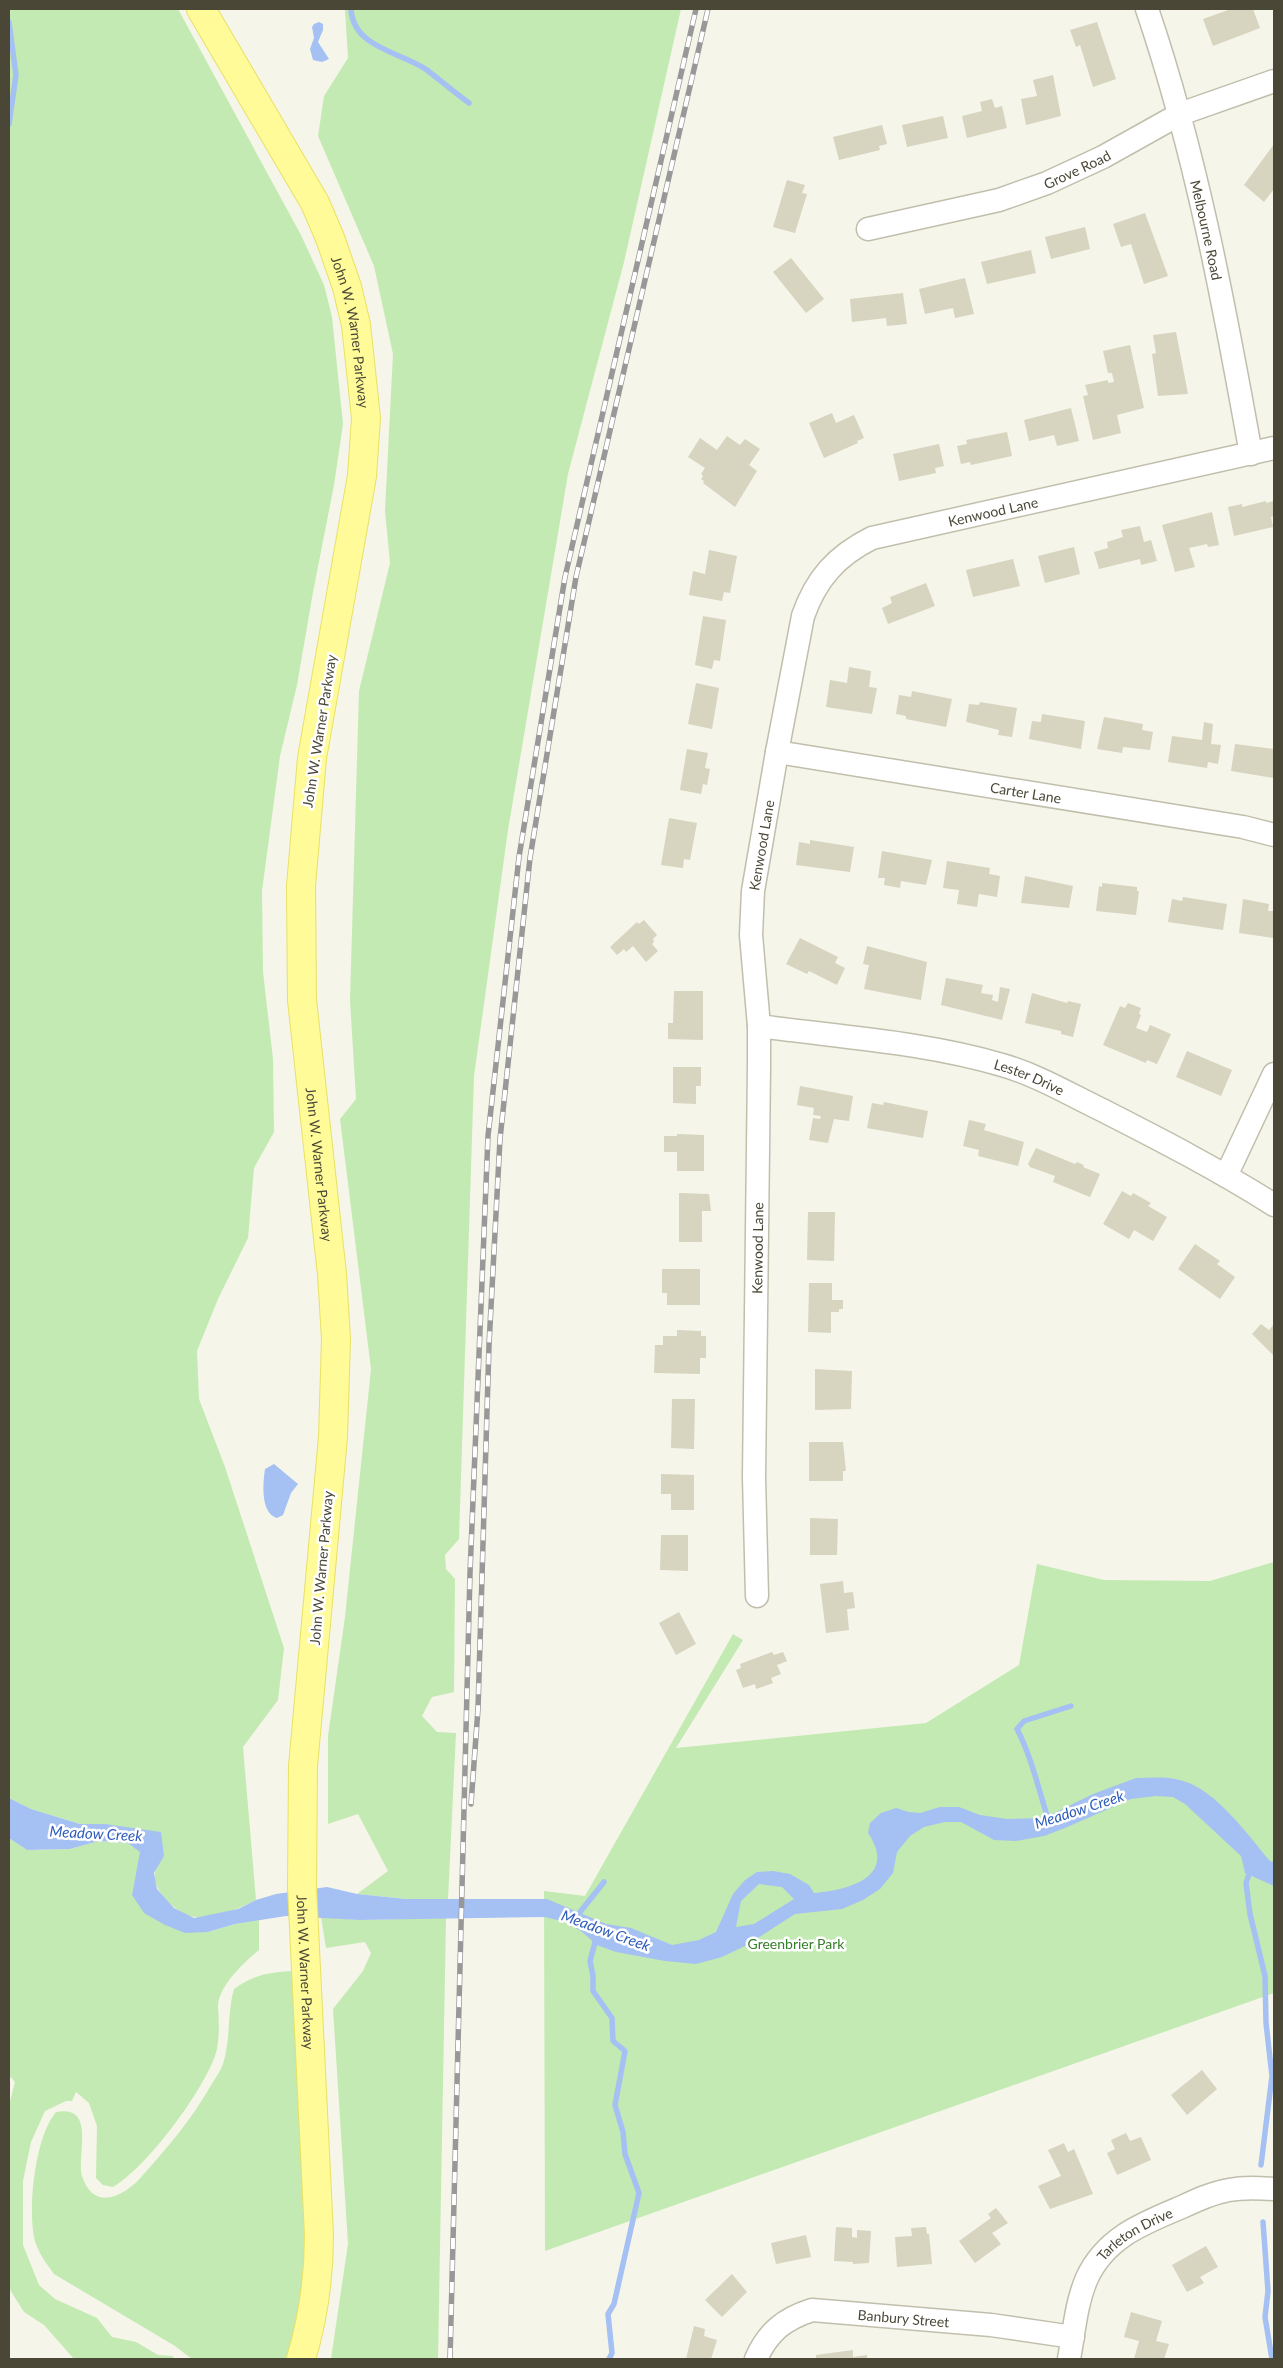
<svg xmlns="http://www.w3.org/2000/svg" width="1283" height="2368" viewBox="0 0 1283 2368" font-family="Lato,sans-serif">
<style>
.green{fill:#c3eab2}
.water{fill:#a5c0f3;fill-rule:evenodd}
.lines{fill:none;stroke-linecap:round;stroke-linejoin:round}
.stream{stroke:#a5c0f3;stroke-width:5.5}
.building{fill:#d7d4bf}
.minor-casing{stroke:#c1bfac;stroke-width:25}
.major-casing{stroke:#e8e165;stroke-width:30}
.minor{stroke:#fff;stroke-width:22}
.major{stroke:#fffb99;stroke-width:28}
.rail-casing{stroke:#989898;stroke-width:5.5}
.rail{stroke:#fff;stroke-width:4;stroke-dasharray:11;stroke-linecap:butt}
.labels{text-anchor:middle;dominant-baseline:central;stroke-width:5;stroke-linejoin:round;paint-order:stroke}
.street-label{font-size:14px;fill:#4a4737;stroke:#fff}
.park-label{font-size:14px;fill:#337e28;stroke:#fff}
.water-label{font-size:15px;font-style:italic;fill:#2c5bba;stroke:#fff}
</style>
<rect width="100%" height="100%" fill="#f5f5ea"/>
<g class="green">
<path d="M9 9H178L301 235 324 285 332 317 343 424 334 485 313 592 297 685 280 756 262 891 263 972 273 1059 274 1132 254 1168 248 1238 218 1299 197 1351 199 1399 225 1467 284 1648 278 1700 243 1747 256 1900C238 1909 217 1918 196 1917 180 1917 151 1891 155 1873 156 1867 161 1861 164 1855L105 1824H80L31 1809 9 1798Z"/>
<path d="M345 9H681L624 262 568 474 508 830 474 1076 459 1539 445 1555 446 1569 455 1579 454 1692 432 1697 422 1716 437 1732 456 1733 448 1899H406L357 1894 388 1871 358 1814 328 1824V1736L345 1617 371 1369 340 1119 356 1099 350 1000 359 691 390 563 385 511 393 354 374 266 318 136 324 96 348 58Z"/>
<path d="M1274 1562V1993L545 2251 544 1891 585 1896 733 1634 743 1640 676 1748 926 1723 1019 1665 1037 1564 1104 1580 1210 1581Z"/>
<path d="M9 1838 27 1850 70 1849 99 1841 128 1843 141 1852 132 1895 208 1932 235 1924 259 1920V1950C244 1963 218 1986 218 2007 219 2022 220 2042 215 2056 201 2094 147 2167 113 2187L103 2185 96 2178 97 2126 89 2103 76 2092 72 2101H66L45 2111 31 2142 23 2181V2245L39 2285 55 2299 97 2318 112 2337 136 2342 158 2355 172 2356 175 2359H74L44 2325 24 2312 9 2288V2105L15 2082 9 2075Z"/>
<path d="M321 1917 359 1920 446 1918 438 2359H331L348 2244 333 2009 363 1971 371 1953 365 1942 326 1948Z"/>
<path d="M293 1971 307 2230 303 2294 290 2359H192L175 2346 54 2274C46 2263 37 2251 34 2237 28 2206 35 2137 56 2112 97 2104 76 2156 82 2176 94 2213 125 2196 143 2175 168 2147 191 2120 210 2087 214 2080 220 2072 223 2064 231 2039 227 2013 234 1989 253 1975 270 1972 293 1971Z"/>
</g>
<g class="water">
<path d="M319 22 323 24V30L318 42 329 59 322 62 313 60 310 49 314 38 312 27 314 24Z"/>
<path d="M274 1464 298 1484 291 1493 283 1515 277 1518C260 1513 263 1482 265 1469Z"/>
<path d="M1136 1778C1152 1778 1168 1776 1183 1781 1216 1790 1248 1835 1270 1861L1274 1862V1886L1245 1873 1241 1856 1185 1804 1173 1797 1156 1796 1131 1799 1065 1828 1044 1836 1016 1841 994 1840 961 1822H945L924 1827 910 1836 897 1852 893 1873 880 1889 863 1900 842 1909 795 1914 747 1945 722 1957 696 1964 665 1961 616 1952 597 1945 581 1931 565 1922 545 1917 359 1920 286 1916 235 1924 208 1932 185 1933 165 1925 144 1913 132 1895 140 1852 128 1843 99 1841 70 1849 27 1850 9 1838V1798L31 1809 80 1824H105L161 1832 164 1856 154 1873 157 1889 174 1908 194 1918 238 1909 256 1900 276 1894 327 1887 357 1894 406 1899H547L606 1924 631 1928 672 1945 699 1940 716 1932 733 1894 745 1880 757 1872 773 1871 790 1874 809 1885 814 1893C849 1890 898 1877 868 1833L870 1823 881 1813 896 1808 909 1812 920 1813 940 1807H959L980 1815 1007 1819 1044 1818 1093 1794ZM759 1884 782 1887 794 1899 754 1924 736 1927 741 1901Z"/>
</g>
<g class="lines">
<g class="stream">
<path d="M351 9C353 48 401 52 427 70 441 81 455 93 469 103"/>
<path d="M9 22 16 75 9 124"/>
<path d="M1049 1822C1039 1791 1032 1758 1017 1729L1024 1721 1071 1706"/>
<path d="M1251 1868 1246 1883 1250 1914 1265 1976 1266 2023 1272 2076 1261 2165"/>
<path d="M576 1917 604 1882"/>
<path d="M597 1935 590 1961 593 1976V1991L612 2018 613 2041 625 2051 615 2105 623 2132 625 2154 639 2193 614 2304 608 2314 612 2353 609 2359"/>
<path d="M1263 2222 1268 2291 1265 2317 1272 2359"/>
</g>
</g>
<g class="building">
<path d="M1231 9H1253L1260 28 1213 46 1203 19Z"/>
<path d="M1097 22 1116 79 1093 87 1080 45 1076 47 1070 30Z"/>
<path d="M1053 75 1061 116 1026 125 1021 99 1037 96 1033 80Z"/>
<path d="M992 99 995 108 1002 106 1007 128 967 138 962 116 982 111 980 102Z"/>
<path d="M943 116 948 138 907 147 902 125Z"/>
<path d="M882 125 887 144 879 146 880 150 839 160 833 137Z"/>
<path d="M1274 144V189L1264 202 1244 185Z"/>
<path d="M787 180 805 185 802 193 807 194 795 233 773 227Z"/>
<path d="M1145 213 1168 276 1144 284 1131 244 1121 247 1113 224Z"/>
<path d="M1085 227 1090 249 1051 259 1045 237Z"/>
<path d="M1031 250 1036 273 987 284 981 262Z"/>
<path d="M791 258 824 299 806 313 773 272Z"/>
<path d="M965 278 974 314 955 318 953 308 925 314 919 289Z"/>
<path d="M903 293 907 324 887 326 886 318 852 322 850 299Z"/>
<path d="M1176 332 1188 394 1158 396 1152 354 1156 353 1153 335Z"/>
<path d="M1130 345 1144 408 1117 415 1121 433 1093 440 1083 396 1088 395 1085 385 1108 380V383L1114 382 1112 373H1108L1103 351Z"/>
<path d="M1071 408 1079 441 1057 446 1054 435 1029 441 1024 420Z"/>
<path d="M832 413 836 423 854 415 864 438 857 441 858 443 824 458 809 423Z"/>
<path d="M1007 432 1012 456 971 465 970 462 961 464 957 446 967 444 966 440Z"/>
<path d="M727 436 740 445 745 439 760 449 749 465 757 471 735 507 703 483 704 481 701 479 703 476 701 474 705 468 688 457 700 438 717 450Z"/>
<path d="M939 444 944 466 935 468 936 473 899 481 893 454Z"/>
<path d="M1266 501V503L1274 501V516L1271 517 1273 527 1234 536 1228 507 1242 504V507Z"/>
<path d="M1212 512 1219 545 1208 547 1207 544 1189 548 1195 567 1175 572 1162 525Z"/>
<path d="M1140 526 1144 542 1151 540 1157 561 1141 565 1140 559 1099 569 1094 552 1108 548 1107 542 1123 537 1121 530Z"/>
<path d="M1074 547 1080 574 1045 583 1038 556Z"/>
<path d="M709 550 737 556 730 593 724 592 722 601 689 595 693 571 705 574Z"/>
<path d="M1013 559 1020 586 973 597 966 570Z"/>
<path d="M926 583 935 606 888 624 882 608 892 603 890 597Z"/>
<path d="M703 616 726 620 720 661 714 660 712 669 695 665Z"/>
<path d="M849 667 871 671 869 687 877 688 872 714 826 707 830 680 847 683Z"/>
<path d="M696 683 719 688 712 729 688 724Z"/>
<path d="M912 691 952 699 946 727 906 719V716L896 714 899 695 911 697Z"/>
<path d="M980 702 1017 708 1012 737 998 735 999 730 966 722 969 704 979 705Z"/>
<path d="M1042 714 1085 721 1081 749 1029 739 1032 721 1041 722Z"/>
<path d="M1104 717 1143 724 1142 730 1153 732 1150 750 1123 747 1122 753 1097 749Z"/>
<path d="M1204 722 1213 724 1211 744 1221 745 1218 764 1208 762 1207 768 1168 762 1172 736 1202 740Z"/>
<path d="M1235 744 1274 749V778L1231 771Z"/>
<path d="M687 749 708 753 705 768 710 769 707 785 703 784 701 794 680 790Z"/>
<path d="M669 818 697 823 690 860 684 859 683 868 661 865Z"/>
<path d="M810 840 854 847 850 872 796 865 799 842 810 844Z"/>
<path d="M882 851 932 860 926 885 901 881 900 888 884 885 885 878H878Z"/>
<path d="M947 861 990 868 989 874 1000 876 997 897 979 894 977 907 957 904 959 890 943 888Z"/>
<path d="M1025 876 1073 886 1069 908 1021 903Z"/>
<path d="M1102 883 1137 887V891H1139L1136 915 1096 911 1099 886 1102 887Z"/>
<path d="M1183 897 1227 904 1223 930 1168 922 1172 899 1182 901Z"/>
<path d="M1243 899 1269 904 1268 911H1274V938L1239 933Z"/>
<path d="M644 920 657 935 653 939 654 942 652 944 658 951 646 962 633 946 626 952 624 949 617 955 610 947 637 922 639 924Z"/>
<path d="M800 938 838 957 835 963 845 968 837 985 809 971 807 974 786 964Z"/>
<path d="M867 946 927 962 921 1000 864 989 869 965 863 964Z"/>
<path d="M946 978 983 985 981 993 993 995 992 1000 998 1002 1000 987 1010 989 1002 1020 941 1005Z"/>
<path d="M674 991H703V1040L668 1039V1023H673Z"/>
<path d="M1032 993 1067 1003 1068 1001 1081 1004 1073 1037 1061 1034V1031L1025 1023Z"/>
<path d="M1128 1003 1141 1008 1139 1014 1141 1015 1136 1028 1147 1032 1150 1025 1171 1034 1157 1064 1147 1060 1146 1063 1103 1045 1120 1006 1125 1008Z"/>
<path d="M1187 1051 1232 1070 1221 1096 1176 1077Z"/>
<path d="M673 1067H701V1086H696V1104L673 1103Z"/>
<path d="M800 1086 853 1096 849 1121 834 1119 828 1143 809 1140 813 1118 820 1119 821 1116 813 1115 814 1108 797 1105Z"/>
<path d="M884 1102 928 1111 923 1138 867 1128 872 1103 883 1105Z"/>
<path d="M969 1120 986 1124 984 1130 1024 1142 1018 1166 978 1156 979 1150 963 1146Z"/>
<path d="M677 1134 704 1135V1171H677V1152H664V1136H677Z"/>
<path d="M1036 1148 1075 1164 1077 1162 1084 1165 1083 1167 1100 1174 1090 1197 1053 1182 1055 1176 1030 1167 1028 1164Z"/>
<path d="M1122 1191 1131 1196 1133 1193 1151 1203 1148 1206 1167 1217 1153 1241 1134 1230 1129 1239 1103 1224Z"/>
<path d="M679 1193 709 1194 711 1211H702V1242H679Z"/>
<path d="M808 1212H835L834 1261 807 1260Z"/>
<path d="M1195 1244 1220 1261 1217 1264 1235 1277 1220 1299 1178 1269Z"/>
<path d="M662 1269H700V1305H667V1293H662Z"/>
<path d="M809 1283H832V1300H843V1309H839V1312H831V1333L808 1332Z"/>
<path d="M1261 1324 1269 1330 1274 1324V1356L1252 1334Z"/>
<path d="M677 1330 701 1331V1336H706V1358H700V1374L654 1373 655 1345H663V1336H677Z"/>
<path d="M815 1369 852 1371 851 1409 815 1410Z"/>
<path d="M672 1399H695L694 1449 671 1448Z"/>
<path d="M809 1442H843L846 1471H843V1481H809Z"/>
<path d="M661 1474 694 1475V1510H671V1494H661Z"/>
<path d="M810 1518 838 1519 837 1555H810Z"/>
<path d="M661 1535H688V1571L660 1570Z"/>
<path d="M843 1581 844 1593 853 1592 855 1608 847 1609 849 1630 826 1633 820 1584Z"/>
<path d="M679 1612 696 1644 676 1655 659 1623Z"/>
<path d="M772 1652 774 1655 783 1652 787 1661 777 1665 781 1674 771 1678 773 1683 756 1689 755 1684 743 1688 736 1670 741 1668 740 1664Z"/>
<path d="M1202 2070 1217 2089 1187 2115 1171 2095Z"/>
<path d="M1126 2133 1130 2141 1141 2137 1151 2160 1117 2175 1107 2153 1115 2149 1111 2140Z"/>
<path d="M1064 2143 1068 2152 1074 2149 1093 2194 1050 2209 1038 2186 1061 2176 1048 2150Z"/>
<path d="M996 2208 1008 2223 992 2233 1001 2244 975 2263 959 2241 991 2218 988 2214Z"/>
<path d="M836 2227 852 2228V2237L857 2238V2230L871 2231 869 2263 853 2264V2262L834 2261Z"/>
<path d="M926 2227 927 2234H929L932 2264 897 2267 895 2237 912 2236 911 2228Z"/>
<path d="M806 2235 811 2257 776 2264 771 2243Z"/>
<path d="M1206 2246 1218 2267 1200 2277 1204 2283 1187 2292 1172 2265Z"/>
<path d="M732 2274 747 2292 722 2317 705 2300Z"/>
<path d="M1131 2312 1162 2321 1156 2341 1169 2344 1164 2359H1134L1139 2341 1124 2337Z"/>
<path d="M694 2326 705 2329 704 2336 717 2340 711 2359H686Z"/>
<path d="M853 2350V2357L867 2355V2359H816V2355Z"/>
</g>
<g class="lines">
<defs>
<g id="minor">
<path id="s1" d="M1147 9C1196 153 1224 304 1251 454"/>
<path id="s2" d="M868 229 999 200 1047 183 1103 157 1180 114 1274 81"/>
<path id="s3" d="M777 752 1243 827 1274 835"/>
<path id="s4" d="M759 1026C839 1037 924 1042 1002 1065 1037 1075 1069 1094 1102 1110 1161 1140 1219 1170 1274 1205"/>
<path d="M1226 1176 1274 1074"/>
<path id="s5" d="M757 1596 754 1477 759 1067V1026L751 935 753 891 777 752 803 616C816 579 836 556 872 538L1274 448"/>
<path id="s6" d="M756 2359C768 2332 784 2319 812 2310L991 2325 1073 2337"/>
<path id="s7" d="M1069 2359C1074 2332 1076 2303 1087 2278 1106 2237 1144 2223 1182 2207 1197 2200 1212 2193 1229 2190 1244 2187 1259 2188 1274 2189"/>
</g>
<g id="major">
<path id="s8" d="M201 9 315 203 330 238 347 287 356 325 366 418 362 476 312 758 301 886 302 1000 332 1274 336 1339 333 1437 303 1766 302 1887 319 2235C319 2277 313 2319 301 2359"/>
</g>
</defs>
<use href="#minor" class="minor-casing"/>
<use href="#major" class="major-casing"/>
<use href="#minor" class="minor"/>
<use href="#major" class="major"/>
<defs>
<g id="rail">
<path d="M471 1804 478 1709 489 1345 500 1139 530 858 576 577 708 9"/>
<path d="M450 2359 470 1573 488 1136 519 857 565 577 696 9"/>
</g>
</defs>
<use href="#rail" class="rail-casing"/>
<use href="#rail" class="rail"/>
</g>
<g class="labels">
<g class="street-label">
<text stroke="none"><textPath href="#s2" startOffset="218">Grove Road</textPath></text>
<text stroke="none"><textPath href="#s1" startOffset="229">Melbourne Road</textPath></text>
<text stroke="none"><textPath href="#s8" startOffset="360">John W. Warner Parkway</textPath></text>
<text stroke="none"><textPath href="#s5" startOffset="1216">Kenwood Lane</textPath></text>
<text transform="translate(319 731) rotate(-81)">John W. Warner Parkway</text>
<text stroke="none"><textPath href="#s3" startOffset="252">Carter Lane</textPath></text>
<text stroke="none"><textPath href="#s5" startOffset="752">Kenwood Lane</textPath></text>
<text stroke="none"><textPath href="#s4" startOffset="276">Lester Drive</textPath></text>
<text stroke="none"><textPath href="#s8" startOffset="1200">John W. Warner Parkway</textPath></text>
<text stroke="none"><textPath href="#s5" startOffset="348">Kenwood Lane</textPath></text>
<text transform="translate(321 1568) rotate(-85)">John W. Warner Parkway</text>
<text stroke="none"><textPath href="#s8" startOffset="2010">John W. Warner Parkway</textPath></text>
<text stroke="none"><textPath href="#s7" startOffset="150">Tarleton Drive</textPath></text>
<text stroke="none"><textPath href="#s6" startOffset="169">Banbury Street</textPath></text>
</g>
<g class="park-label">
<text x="796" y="1943">Greenbrier Park</text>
</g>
<g class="water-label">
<text transform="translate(1079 1809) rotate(-18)">Meadow Creek</text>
<text transform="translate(96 1833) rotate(3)">Meadow Creek</text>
<text transform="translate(606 1930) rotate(20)">Meadow Creek</text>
</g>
</g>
<rect width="1283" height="2368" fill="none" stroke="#4a4737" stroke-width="20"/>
</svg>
